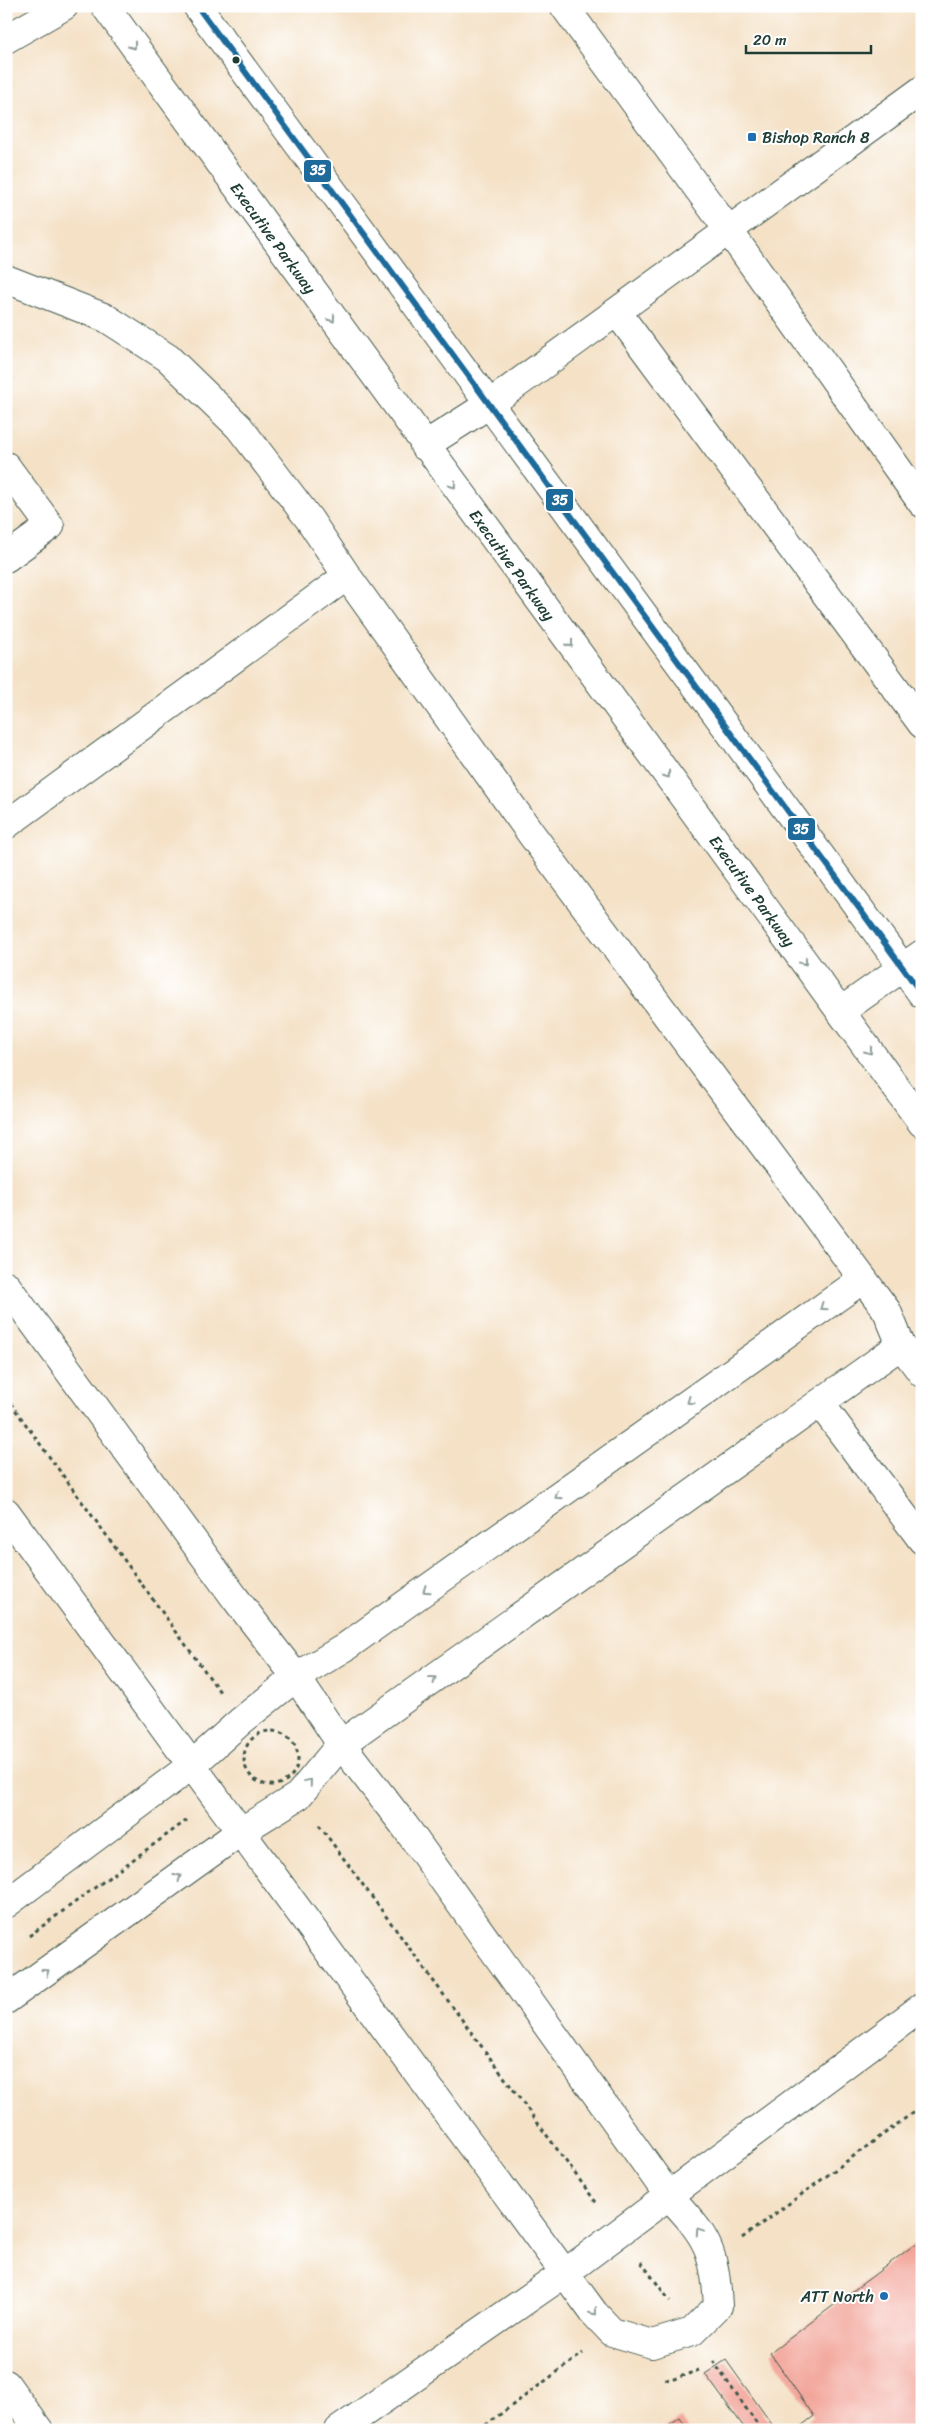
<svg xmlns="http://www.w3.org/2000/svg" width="928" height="2436" viewBox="0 0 928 2436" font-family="Sriracha,sans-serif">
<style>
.building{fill:#f2a397}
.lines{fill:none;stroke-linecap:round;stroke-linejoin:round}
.minor-casing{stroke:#3f564a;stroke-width:30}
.path{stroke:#3f564a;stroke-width:3;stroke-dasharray:4 4;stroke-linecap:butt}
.minor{stroke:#fff;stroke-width:28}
.bus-1-casing{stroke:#fff;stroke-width:10}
.bus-1{stroke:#1e6b9b;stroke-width:6}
.oneway{stroke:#8f9e9a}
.bus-dot{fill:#1f3d34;stroke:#fff;stroke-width:2}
.poi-dot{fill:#1f6fb2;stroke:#fff;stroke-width:2}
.labels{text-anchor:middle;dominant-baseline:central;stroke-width:4;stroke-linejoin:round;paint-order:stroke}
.poi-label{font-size:16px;fill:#1f3d34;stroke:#fff;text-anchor:start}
.street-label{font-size:16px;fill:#1f3d34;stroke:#fff}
.line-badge{stroke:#fff;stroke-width:2}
.badge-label{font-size:14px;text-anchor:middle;font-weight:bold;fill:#fff}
</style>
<rect width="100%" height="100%" fill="#fff"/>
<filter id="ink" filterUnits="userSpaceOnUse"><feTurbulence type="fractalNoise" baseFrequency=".02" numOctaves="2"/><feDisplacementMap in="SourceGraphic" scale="10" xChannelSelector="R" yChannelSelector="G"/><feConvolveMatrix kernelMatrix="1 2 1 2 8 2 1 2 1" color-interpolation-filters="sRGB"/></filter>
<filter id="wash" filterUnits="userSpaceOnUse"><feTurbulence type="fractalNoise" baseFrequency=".0096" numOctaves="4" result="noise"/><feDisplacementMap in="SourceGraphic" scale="20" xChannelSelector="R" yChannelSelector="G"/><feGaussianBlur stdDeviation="1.12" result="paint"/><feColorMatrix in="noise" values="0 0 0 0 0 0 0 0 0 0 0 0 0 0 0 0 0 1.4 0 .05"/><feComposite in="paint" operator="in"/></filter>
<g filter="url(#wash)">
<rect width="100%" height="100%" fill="#f4e1c6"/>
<g id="blocks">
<g class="building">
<path d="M922 2239V2430H796L814 2416 770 2353Z"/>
<path d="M726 2360 776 2430H746L705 2374Z"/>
<path d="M680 2418 688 2430H663Z"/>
</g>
</g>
</g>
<g filter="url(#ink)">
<use href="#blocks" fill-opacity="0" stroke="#3f564a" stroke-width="1"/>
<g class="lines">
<defs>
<g id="minor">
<path d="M105 6 922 1123"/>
<path d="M197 6 922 994"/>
<path d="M564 6 729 231 922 503"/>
<path d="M6 39 64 6"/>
<path d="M6 279 106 318 168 358 239 427 309 519 347 576 532 835 887 1311 901 1345 922 1373"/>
<path d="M617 312 922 724"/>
<path d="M424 446 488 405 922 90"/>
<path d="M6 466 50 526 6 558"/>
<path d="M6 825 347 576"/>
<path d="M841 1011 922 954"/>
<path d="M6 1285 235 1598 296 1677 341 1744 404 1825 669 2196C707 2237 715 2249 718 2306L692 2332 652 2344 612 2332 594 2313 6 1512"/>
<path d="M820 1403 922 1540"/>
<path d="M6 1904 192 1765 241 1721 296 1677 344 1648 863 1279"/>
<path d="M6 2000 240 1832 298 1796 341 1744 901 1345"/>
<path d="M6 2384 39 2430"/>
<path d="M339 2430 565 2273 922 2007"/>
</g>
</defs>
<use href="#minor" class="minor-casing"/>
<g class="path">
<path d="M6 1397 220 1692"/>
<circle cx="271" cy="1758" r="27"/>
<path d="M319 1825 598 2205"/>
<path d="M29 1936 187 1820"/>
<path d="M742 2238 922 2106"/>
<path d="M641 2262 670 2301"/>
<path d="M713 2361 761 2430"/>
<path d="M665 2379 671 2380 699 2370"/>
<path d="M479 2430 583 2353"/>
</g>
<use href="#minor" class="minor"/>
<defs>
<path id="bus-1" d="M197 6 922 994"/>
</defs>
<use href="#bus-1" class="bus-1-casing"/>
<use href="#bus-1" class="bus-1"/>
</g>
<defs><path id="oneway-chevron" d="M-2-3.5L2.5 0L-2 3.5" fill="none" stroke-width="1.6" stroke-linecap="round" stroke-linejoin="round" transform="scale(1.25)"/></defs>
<g class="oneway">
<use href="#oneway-chevron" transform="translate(133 46) rotate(54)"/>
<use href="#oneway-chevron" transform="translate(332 319) rotate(54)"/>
<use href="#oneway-chevron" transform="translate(453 485) rotate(54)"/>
<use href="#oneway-chevron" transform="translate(570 644) rotate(54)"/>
<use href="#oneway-chevron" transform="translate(667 775) rotate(54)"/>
<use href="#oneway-chevron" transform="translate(804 962) rotate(54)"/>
<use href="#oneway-chevron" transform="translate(869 1051) rotate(54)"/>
<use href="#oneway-chevron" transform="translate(823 1307) rotate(145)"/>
<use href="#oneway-chevron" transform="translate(690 1401) rotate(145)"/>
<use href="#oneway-chevron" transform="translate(558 1496) rotate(145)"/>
<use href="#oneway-chevron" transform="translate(426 1590) rotate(145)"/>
<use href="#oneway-chevron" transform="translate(433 1679) rotate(-36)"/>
<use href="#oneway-chevron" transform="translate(309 1782) rotate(-50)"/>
<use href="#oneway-chevron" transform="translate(178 1877) rotate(-36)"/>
<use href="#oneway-chevron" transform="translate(46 1972) rotate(-36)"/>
<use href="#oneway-chevron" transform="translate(699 2231) rotate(-124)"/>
<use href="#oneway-chevron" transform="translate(594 2312) rotate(51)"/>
</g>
</g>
<circle class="bus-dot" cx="236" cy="60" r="4.5"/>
<g class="poi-dot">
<rect x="747" y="132" width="10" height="10" rx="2.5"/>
<circle cx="884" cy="2296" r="5"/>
</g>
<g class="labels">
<g class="poi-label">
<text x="762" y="137">Bishop Ranch 8</text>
<text x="874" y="2296" text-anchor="end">ATT North</text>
</g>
<g class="street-label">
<text transform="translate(273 238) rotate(54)">Executive Parkway</text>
<text transform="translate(512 565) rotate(54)">Executive Parkway</text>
<text transform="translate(752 891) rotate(54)">Executive Parkway</text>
</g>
</g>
<g class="line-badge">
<rect x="303" y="159" width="29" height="24" rx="5" fill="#1e6b9b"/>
<rect x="545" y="488" width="29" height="24" rx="5" fill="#1e6b9b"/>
<rect x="787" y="817" width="29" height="24" rx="5" fill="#1e6b9b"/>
</g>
<g class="badge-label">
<text x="318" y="175">35</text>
<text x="560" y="505">35</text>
<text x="801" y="834">35</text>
</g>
<rect width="928" height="2436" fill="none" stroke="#fff" stroke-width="25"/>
<path d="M746 45v8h125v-8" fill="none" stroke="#1f3d34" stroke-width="2.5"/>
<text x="753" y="45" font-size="15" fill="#1f3d34" stroke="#ffffff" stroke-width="4" paint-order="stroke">20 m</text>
</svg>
